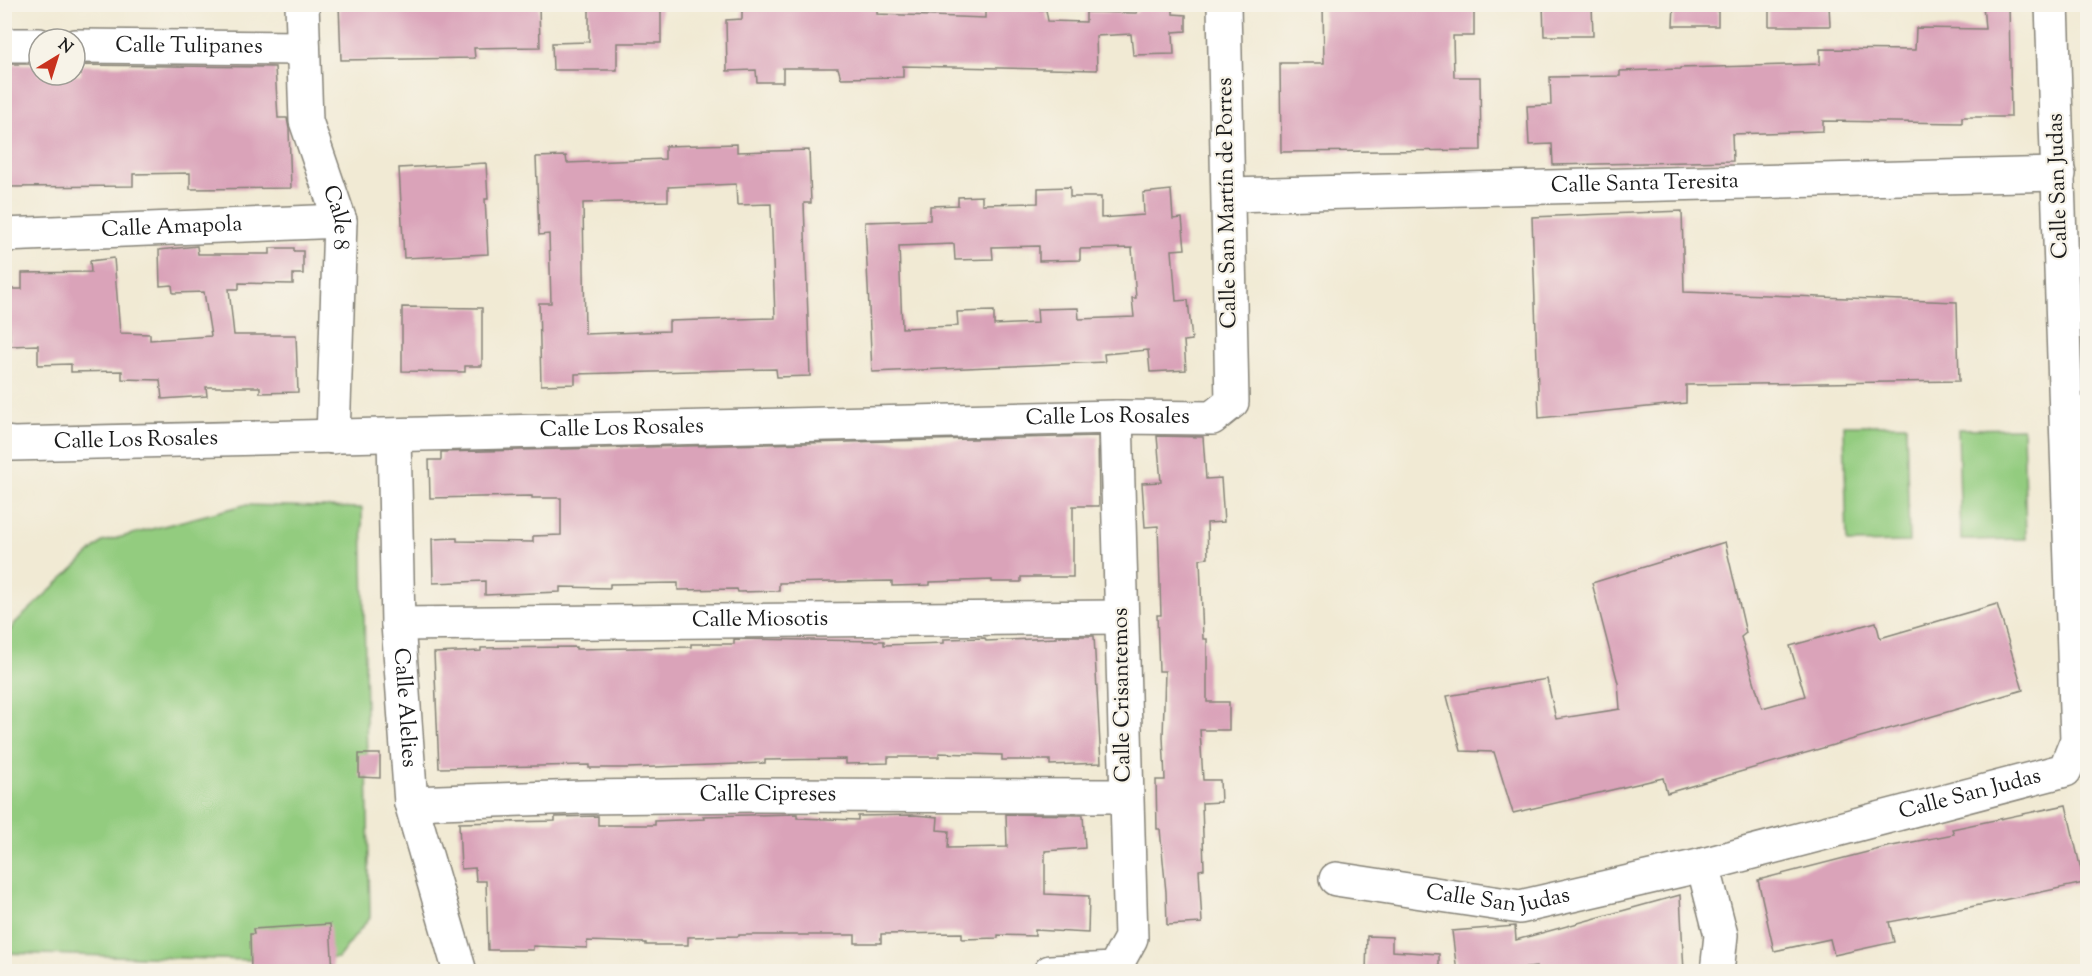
<svg xmlns="http://www.w3.org/2000/svg" width="2092" height="976" viewBox="0 0 2092 976" font-family="'Sorts Mill Goudy',serif">
<style>
.garden{fill:#93cc7f;stroke:#58744e;stroke-width:1.5}
.building{fill:#daa3b9;fill-rule:evenodd}
.lines{fill:none;stroke-linecap:round;stroke-linejoin:round}
.minor-casing{stroke:#868378;stroke-width:36}
.minor{stroke:#fff;stroke-width:33}
.labels{text-anchor:middle;dominant-baseline:central;stroke-width:4.5;stroke-linejoin:round;paint-order:stroke}
.street-label{font-size:22px;fill:#1c1c1c;stroke:#f7f3e8}
</style>
<rect width="100%" height="100%" fill="#f7f3e8"/>
<filter id="ink" filterUnits="userSpaceOnUse"><feTurbulence type="fractalNoise" baseFrequency=".0167" numOctaves="2"/><feDisplacementMap in="SourceGraphic" scale="12" xChannelSelector="R" yChannelSelector="G"/><feConvolveMatrix kernelMatrix="1 2 1 2 8 2 1 2 1" color-interpolation-filters="sRGB"/></filter>
<filter id="wash" filterUnits="userSpaceOnUse"><feTurbulence type="fractalNoise" baseFrequency=".008" numOctaves="4" result="noise"/><feDisplacementMap in="SourceGraphic" scale="24" xChannelSelector="R" yChannelSelector="G"/><feGaussianBlur stdDeviation="1.35" result="paint"/><feColorMatrix in="noise" values="0 0 0 0 0 0 0 0 0 0 0 0 0 0 0 0 0 1.4 0 .05"/><feComposite in="paint" operator="in"/></filter>
<g filter="url(#wash)">
<rect width="100%" height="100%" fill="#f1ead4"/>
<g class="garden">
<path d="M1844 425H1906L1909 542 1847 543Z"/>
<path d="M2023 428 2026 539 1961 540 1958 429Z"/>
<path d="M244 505 362 508 370 917 338 958 251 960 5 953 4 639 15 623 102 542Z"/>
</g>
<g id="blocks">
<g class="building">
<path d="M339 4H539L540 47 474 48 475 58 341 60Z"/>
<path d="M589 4H661V43H617V70H553L552 43 589 42Z"/>
<path d="M877 4V14L985 18V7L1046 10 1048 21 1086 22V12L1137 13V4H1173V14L1186 15V31L1173 32 1174 54 1133 55 1131 34 1096 36 1097 70 903 66V77L841 78 838 68H783V82H757L756 70 727 71 726 20 742 19V5Z"/>
<path d="M1323 4H1474V36H1453L1454 77H1480L1481 150 1281 152 1280 63H1324Z"/>
<path d="M1543 4H1592L1593 36H1544Z"/>
<path d="M1674 4H1718V26H1673Z"/>
<path d="M1769 4H1829L1830 26H1769Z"/>
<path d="M1983 4H2009L2011 117H1962V123L1823 121V131L1732 134 1733 161 1553 165 1552 144 1529 145 1527 106 1551 105 1550 77 1620 76V71L1680 69V68L1820 64V49L1915 50 1916 28 1985 29Z"/>
<path d="M4 64H39V75H81V65L275 67 278 118H287L289 129 291 188 190 189V173L133 174V186L4 187Z"/>
<path d="M737 144V152L809 150 811 203H804L810 376 777 377 776 369 575 374V384L541 385 539 303H551L549 234 539 235 536 157 566 156 567 163 665 159V146ZM736 184 737 205 771 204 775 318 669 321V331L585 334 583 203 668 201V187Z"/>
<path d="M486 163 488 199H485L488 254 404 258 399 168Z"/>
<path d="M1070 187V197H1101V218L1144 215 1143 193 1171 190 1173 219 1182 218 1185 249 1172 250 1176 301 1188 300 1192 340 1184 341 1186 370 1150 372 1148 350 1104 354 1105 362 872 372 865 222 930 220V206L958 205V197L982 196V204L1038 203V188ZM954 244 955 260 993 259 992 247 1039 246V261L1080 260V249L1132 248 1136 298H1132L1134 317 1079 319 1078 308 1037 309 1038 323 994 325V311L957 312 958 326 902 328 899 246Z"/>
<path d="M1682 211 1684 292 1957 302 1959 381 1686 385V403L1539 418 1532 217Z"/>
<path d="M197 246 198 254H270V248H294V251H303V274H293V284L239 283V289H229L234 335H296L298 392 260 393V387H206L207 396 162 399 160 380 122 379V371L71 372V364L38 365V345L10 346 8 289H22V273L91 272 90 261 114 258 120 333 150 334V340L211 336 204 292 173 293 172 285 160 286 159 250Z"/>
<path d="M402 307 482 308V366H465V372L402 371Z"/>
<path d="M1098 436 1099 506H1073V577H1021V582H992V580L930 582V585L892 586V581L779 583V591L738 592 737 589 678 590V583L610 584V588L560 587V592L508 594 485 595V581L433 583 432 539 457 538V541L533 542V536L561 535V498H532V496L430 498 429 460H441V452Z"/>
<path d="M1157 436 1203 437 1206 479 1221 478 1224 522 1207 523 1208 558 1200 559 1203 639H1207V702H1229V730H1200L1203 780H1220L1221 802 1202 803 1204 869 1199 870 1202 923 1167 925 1166 892 1160 829H1157L1156 780H1165L1163 737 1165 671H1159L1157 615H1161L1158 526 1145 527 1142 483 1161 482Z"/>
<path d="M1725 542 1746 633 1741 637 1762 708 1805 696 1790 646 1876 622 1880 638 1997 604 2023 690 1667 793 1663 778 1513 813 1494 752 1461 751 1447 696 1547 679 1556 719 1620 709 1618 683 1592 583Z"/>
<path d="M1056 636H1094L1101 763 1050 765V760H1002V755L939 753V757H888V763L846 764V759L765 760V763L628 768H589V765L439 768 434 653 481 651V648L576 647V649L691 647V644H734V639L884 641V645L944 643V639L985 638 986 641 1056 638Z"/>
<path d="M359 754H380V778L359 777Z"/>
<path d="M2066 805 2084 883 1970 907 1889 922 1894 942 1834 955 1830 939 1774 951 1758 880 1887 847 1954 834 1952 829Z"/>
<path d="M797 814V818L858 820V816L914 815 938 817 937 830 949 831 948 848 1007 847 1006 814 1083 815 1085 848 1045 851V894L1089 896 1088 933 1035 930V936L998 935V938L962 939V933L881 934V943H855V935H739V936L688 937V945H646V943L587 941V948L533 946V950H488L486 881H476L475 868 461 869 459 823 555 821V817L598 816V825H655V821L704 819 703 816Z"/>
<path d="M1680 895 1684 972H1536V967L1493 972H1457L1452 931 1515 926 1516 940Z"/>
<path d="M330 924 333 972H251L250 934H254L253 929Z"/>
<path d="M1367 936 1392 937V951L1439 954V972H1366Z"/>
</g>
</g>
</g>
<g filter="url(#ink)">
<use href="#blocks" fill-opacity="0" stroke="#868378" stroke-width="1.5"/>
<g class="lines">
<defs>
<g id="minor">
<path id="s1" d="M302 4 306 121 340 221 333 437"/>
<path d="M4 45H39"/>
<path id="s2" d="M75 46 303 48"/>
<path id="s3" d="M1229 195 2059 174"/>
<path id="s4" d="M4 235 340 221"/>
<path id="s5" d="M394 436 398 624 411 803 460 972"/>
<path id="s6" d="M4 443 13 444 1116 417 1212 418 1232 402 1224 4"/>
<path id="s7" d="M398 624 1121 617"/>
<path id="s8" d="M411 803 583 797 752 795 1126 796"/>
<path d="M1703 865 1721 935 1717 972"/>
<path id="s9" d="M1336 879 1520 907 1703 865 2065 770 2077 740 2052 4"/>
<path d="M1050 972 1114 969 1131 938 1116 417"/>
</g>
</defs>
<use href="#minor" class="minor-casing"/>
<use href="#minor" class="minor"/>
</g>
</g>
<g class="labels">
<g class="street-label">
<text stroke="none"><textPath href="#s2" startOffset="114">Calle Tulipanes</textPath></text>
<text stroke="none"><textPath href="#s3" startOffset="416">Calle Santa Teresita</textPath></text>
<text transform="translate(2059 186) rotate(-92)">Calle San Judas</text>
<text transform="translate(1228 203) rotate(-91)">Calle San Martín de Porres</text>
<text stroke="none"><textPath href="#s1" startOffset="219">Calle 8</textPath></text>
<text stroke="none"><textPath href="#s4" startOffset="168">Calle Amapola</textPath></text>
<text stroke="none"><textPath href="#s6" startOffset="1104">Calle Los Rosales</textPath></text>
<text stroke="none"><textPath href="#s6" startOffset="618">Calle Los Rosales</textPath></text>
<text stroke="none"><textPath href="#s6" startOffset="132">Calle Los Rosales</textPath></text>
<text stroke="none"><textPath href="#s7" startOffset="362">Calle Miosotis</textPath></text>
<text transform="translate(1123 695) rotate(-91)">Calle Crisantemos</text>
<text stroke="none"><textPath href="#s5" startOffset="272">Calle Alelies</textPath></text>
<text stroke="none"><textPath href="#s8" startOffset="357">Calle Cipreses</textPath></text>
<text stroke="none"><textPath href="#s9" startOffset="650">Calle San Judas</textPath></text>
<text stroke="none"><textPath href="#s9" startOffset="164">Calle San Judas</textPath></text>
</g>
</g>
<rect width="2092" height="976" fill="none" stroke="#f7f3e8" stroke-width="24"/>
<g transform="translate(57 57) rotate(38)"><circle r="28" fill="#f7f3e8" stroke="#9f9d96" stroke-width="1.5"/>
<path d="M0-4.5L10 22L0 15L-10 22Z" fill="#c8321e"/>
<text y="-9" font-size="16" font-weight="bold" text-anchor="middle" fill="#1c1c1c">N</text>
</g>
</svg>
